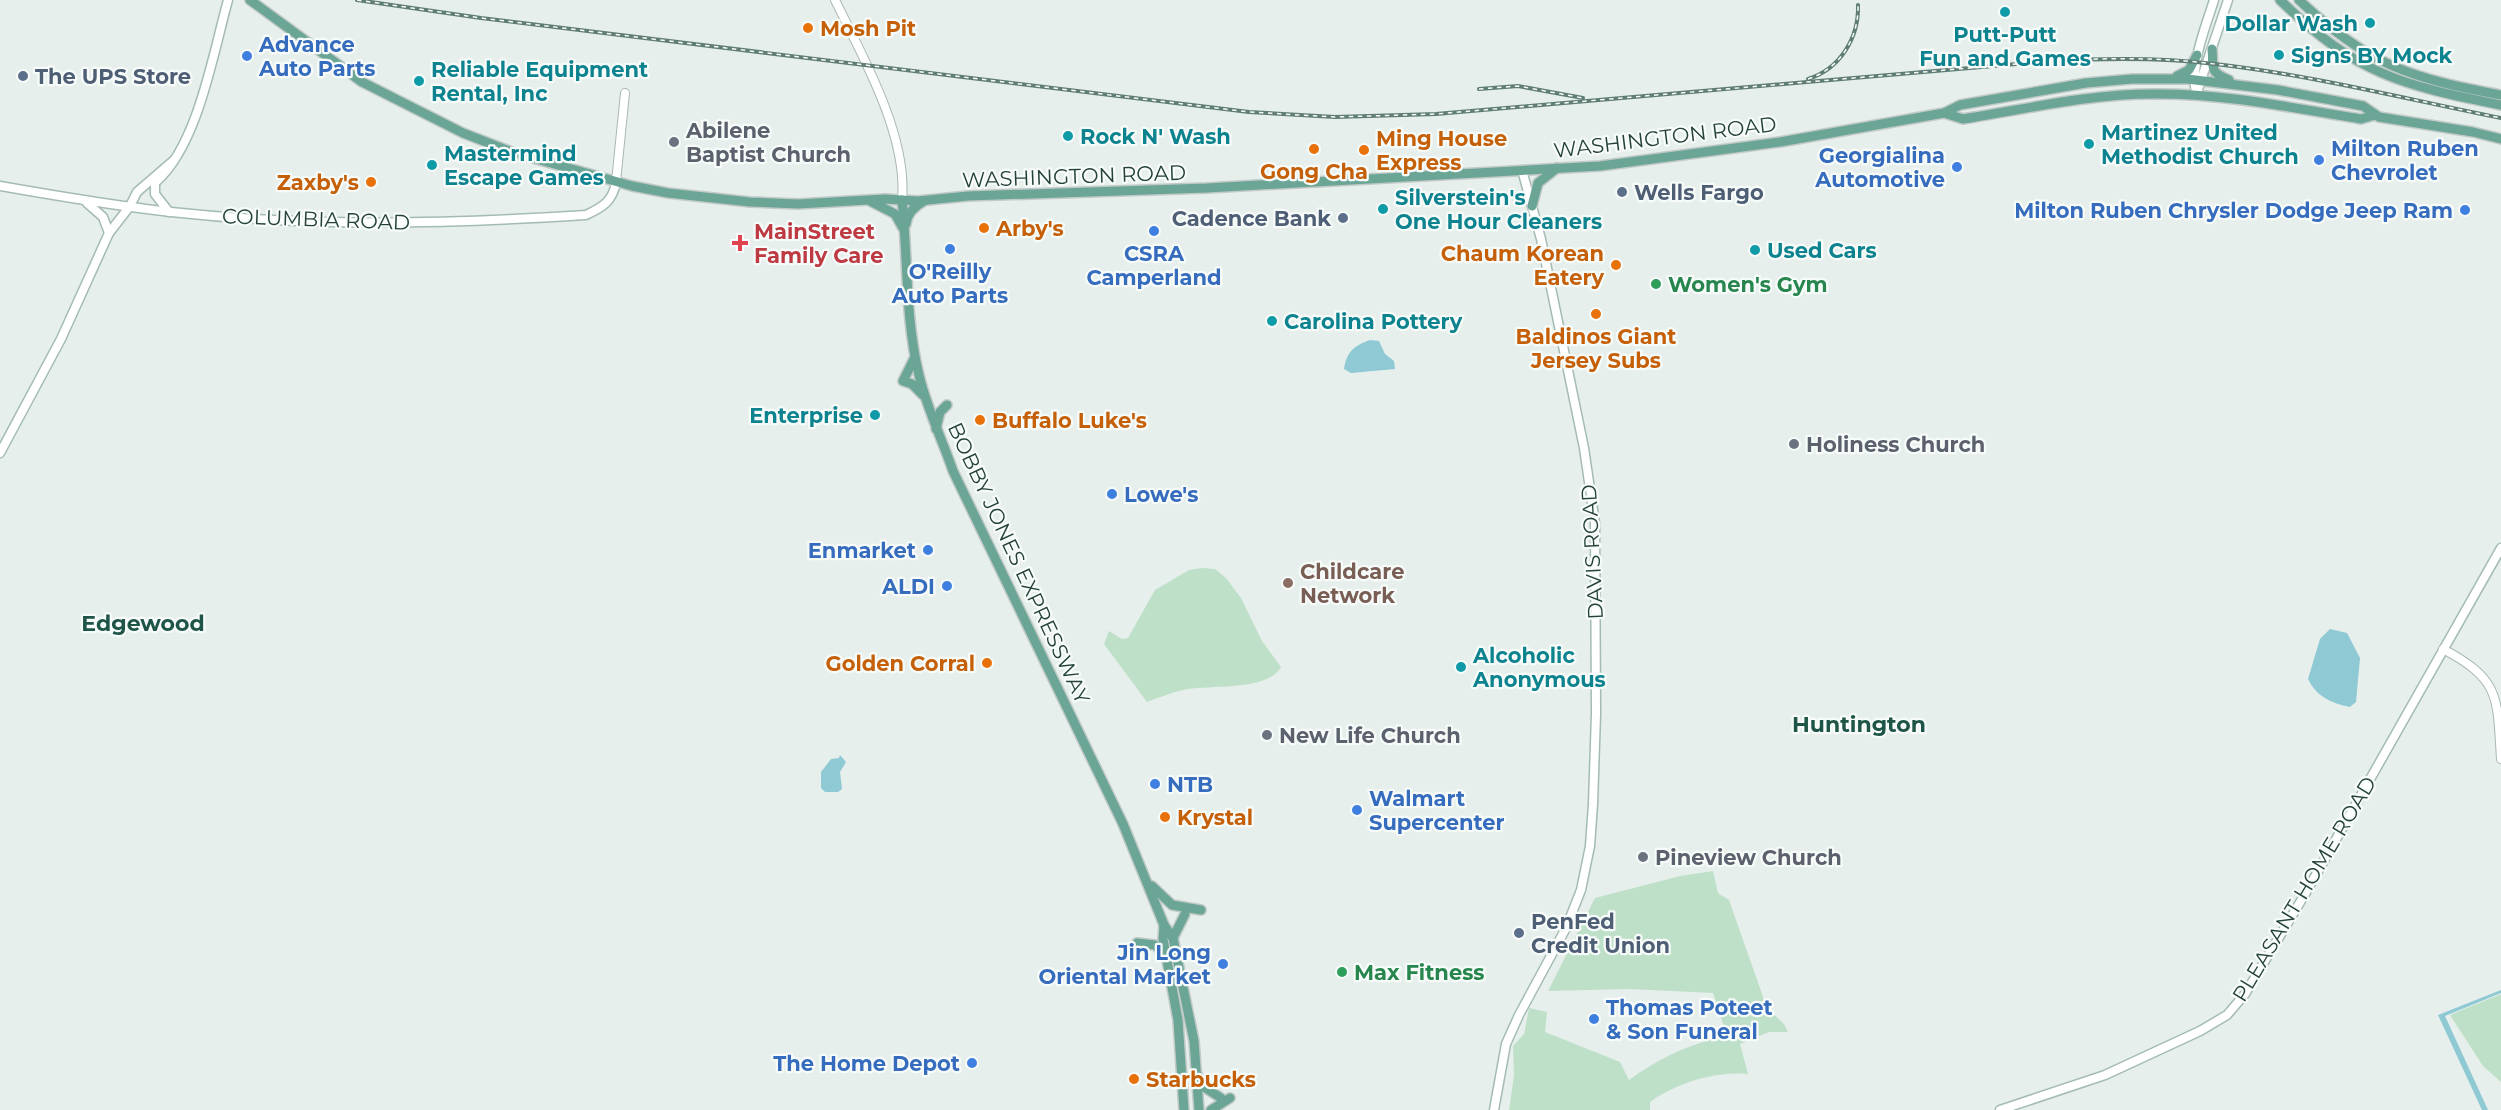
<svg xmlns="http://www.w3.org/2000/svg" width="2501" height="1110" viewBox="0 0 2501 1110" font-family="Montserrat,sans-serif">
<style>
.green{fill:#bfe0c8}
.water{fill:#8ec9d4}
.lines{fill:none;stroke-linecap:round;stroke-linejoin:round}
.tertiary-casing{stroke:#a8b8b2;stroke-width:10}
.secondary-casing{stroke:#a4bbb3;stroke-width:11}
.primary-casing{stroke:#c2cac8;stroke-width:12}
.tertiary{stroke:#fff;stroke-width:8}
.secondary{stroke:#fff;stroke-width:8}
.primary{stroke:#6aa596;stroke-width:9}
.rail-casing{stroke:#5f7d75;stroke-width:4}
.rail{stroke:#f7fbf9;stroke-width:1.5;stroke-dasharray:4.5;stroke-linecap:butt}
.culture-dot{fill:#0f9aa8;stroke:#f7fbf9;stroke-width:2}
.food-dot{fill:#e8710a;stroke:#f7fbf9;stroke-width:2}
.shop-dot{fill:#3f7fe0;stroke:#f7fbf9;stroke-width:2}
.service-dot{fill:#5c6f8a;stroke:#f7fbf9;stroke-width:2}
.worship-dot{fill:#6b7280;stroke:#f7fbf9;stroke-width:2}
.health-dot{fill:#e0444e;stroke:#f7fbf9;stroke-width:2}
.leisure-dot{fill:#2e9e5b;stroke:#f7fbf9;stroke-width:2}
.education-dot{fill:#8d6e63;stroke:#f7fbf9;stroke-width:2}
.labels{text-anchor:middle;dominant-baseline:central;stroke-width:4.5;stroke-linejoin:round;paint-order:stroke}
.culture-label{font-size:21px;font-weight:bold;fill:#0d838f;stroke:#f7fbf9;text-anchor:start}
.food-label{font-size:21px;font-weight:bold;fill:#c56008;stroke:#f7fbf9;text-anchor:start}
.shop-label{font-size:21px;font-weight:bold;fill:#366cbe;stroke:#f7fbf9;text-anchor:start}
.service-label{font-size:21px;font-weight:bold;fill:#4e5e75;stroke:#f7fbf9;text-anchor:start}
.worship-label{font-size:21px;font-weight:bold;fill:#5b616d;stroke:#f7fbf9;text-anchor:start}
.street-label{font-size:21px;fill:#24423a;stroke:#f7fbf9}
.health-label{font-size:21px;font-weight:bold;fill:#be3a42;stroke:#f7fbf9;text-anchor:start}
.leisure-label{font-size:21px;font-weight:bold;fill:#27864d;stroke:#f7fbf9;text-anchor:start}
.education-label{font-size:21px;font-weight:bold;fill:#785e54;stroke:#f7fbf9;text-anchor:start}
.neighbourhood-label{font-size:22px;font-weight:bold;fill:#1f5548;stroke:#f7fbf9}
</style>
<rect width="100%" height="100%" fill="#e6efeb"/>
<g class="green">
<path d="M1202 568 1215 569 1226 578 1241 598 1262 641 1281 667C1267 692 1208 684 1183 690 1170 693 1158 698 1147 702L1104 644 1109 631 1122 639 1128 638 1155 590 1189 570Z"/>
<path d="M1713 871 1718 893 1729 900 1767 1008 1784 1024 1788 1032H1769L1740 1044 1748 1074C1715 1071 1677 1083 1650 1102V1110H1509L1514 1075 1513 1046 1524 1034 1529 1008 1547 1012 1545 1032 1620 1062 1629 1080C1656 1060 1685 1046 1717 1038L1724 1027 1713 993 1629 989 1548 991 1595 898 1680 876Z"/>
<path d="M2501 994V1082L2483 1066 2450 1015Z"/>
</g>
<g class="water">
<path d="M1370 340 1379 341 1385 354 1394 361 1395 369 1351 373 1344 369C1347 351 1354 346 1370 340Z"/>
<path d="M2330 629 2347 633 2360 658 2356 702 2350 707C2331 703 2317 697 2308 679L2320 639Z"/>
<path d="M840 755 846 762 840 772 842 789 838 792H825L821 788V772L831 759 839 758Z"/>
<path d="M2501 990V993L2445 1016 2488 1110H2482L2438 1015Z"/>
</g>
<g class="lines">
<defs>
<g id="tertiary">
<path d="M835 0C863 57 908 136 902 200"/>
<path d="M616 182 625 93"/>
<path d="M2443 649C2501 680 2497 697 2501 759"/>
</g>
<g id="secondary">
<path d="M2195 87C2193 56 2205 29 2214 0"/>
<path d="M2196 95 2228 0"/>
<path d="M157 181C198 144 213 54 228 0"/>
<path d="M155 183V194L169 212"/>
<path d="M0 186C57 196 114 206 171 212 309 227 448 224 586 215 603 207 613 201 616 182"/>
<path d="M87 203 103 217 109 233"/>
<path d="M0 453 61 339 109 233 130 206 137 192 173 161"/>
<path d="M1494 1110 1506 1044 1519 1015 1566 928 1581 890 1590 846 1593 804 1596 714 1595 523 1584 448 1541 239 1522 170"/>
<path d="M2000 1110 2105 1075 2200 1031 2227 1015 2245 994 2305 894 2501 548"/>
</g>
<g id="primary">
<path d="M250 0 362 82 463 133 512 152 632 186 668 193 750 202 798 204 885 199 918 201 968 196 1207 188 1600 166 1780 142 1944 113 1960 105 2086 83 2132 79H2187L2278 90 2363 106 2379 117 2473 132 2501 139"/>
<path d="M2280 0C2356 74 2401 85 2501 105"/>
<path d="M2299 0C2368 65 2410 78 2501 95"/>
<path d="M2212 49C2214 68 2208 71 2229 80"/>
<path d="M2177 76 2189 70 2197 55"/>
<path d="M1944 113 1963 119C2026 109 2089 94 2153 94 2223 93 2292 108 2361 119L2375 115"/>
<path d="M902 200C908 258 905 318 919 375 927 409 942 439 953 471L1123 824 1164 925 1173 938 1194 1041 1199 1110"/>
<path d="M870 201 895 214 903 228"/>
<path d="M1532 206 1538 183 1557 168"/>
<path d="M906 224C907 213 915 206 924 201"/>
<path d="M914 359 903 381 912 384 923 395"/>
<path d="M936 429 940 412 947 405"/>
<path d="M1152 886 1172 905 1201 910"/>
<path d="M1164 925 1163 939 1178 1020 1184 1110"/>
<path d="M1173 938 1185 914"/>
<path d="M1137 943 1155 945 1166 956"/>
<path d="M1198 1076 1204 1087 1221 1098"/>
<path d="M1211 1110 1230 1098"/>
</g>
</defs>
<use href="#tertiary" class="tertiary-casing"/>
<use href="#secondary" class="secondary-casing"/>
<use href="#primary" class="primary-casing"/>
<use href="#tertiary" class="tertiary"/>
<use href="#secondary" class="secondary"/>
<use href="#primary" class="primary"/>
<defs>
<g id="rail">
<path d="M357 0 481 18 1249 112 1335 117 1436 114 2051 61C2106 58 2161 57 2215 64 2311 75 2406 99 2501 118"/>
<path d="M1808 79C1840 69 1859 38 1858 5"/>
<path d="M1479 89 1518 86 1583 98"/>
</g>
</defs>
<use href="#rail" class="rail-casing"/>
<use href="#rail" class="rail"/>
</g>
<g class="culture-dot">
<circle cx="2005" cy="12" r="6"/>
<circle cx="2370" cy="23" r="6"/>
<circle cx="2279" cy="55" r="6"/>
<circle cx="419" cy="81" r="6"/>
<circle cx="1068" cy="136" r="6"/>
<circle cx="2089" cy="144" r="6"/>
<circle cx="432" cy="165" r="6"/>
<circle cx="1383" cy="209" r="6"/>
<circle cx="1755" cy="250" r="6"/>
<circle cx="1272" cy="321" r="6"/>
<circle cx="875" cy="415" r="6"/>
<circle cx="1461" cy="667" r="6"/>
</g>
<g class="food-dot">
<circle cx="808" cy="28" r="6"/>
<circle cx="1314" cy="149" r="6"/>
<circle cx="1364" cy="150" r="6"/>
<circle cx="371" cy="182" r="6"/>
<circle cx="984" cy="228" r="6"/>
<circle cx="1616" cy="265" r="6"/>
<circle cx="1596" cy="314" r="6"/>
<circle cx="980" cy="420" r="6"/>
<circle cx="987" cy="663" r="6"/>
<circle cx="1165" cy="817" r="6"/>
<circle cx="1134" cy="1079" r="6"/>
</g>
<g class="shop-dot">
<circle cx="247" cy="56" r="6"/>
<circle cx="2319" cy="160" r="6"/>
<circle cx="1957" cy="167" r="6"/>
<circle cx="2465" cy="210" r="6"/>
<circle cx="1154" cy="231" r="6"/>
<circle cx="950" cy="249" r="6"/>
<circle cx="1112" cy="494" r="6"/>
<circle cx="928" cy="550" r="6"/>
<circle cx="947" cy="586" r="6"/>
<circle cx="1155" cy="784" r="6"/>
<circle cx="1357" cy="810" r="6"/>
<circle cx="1223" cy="964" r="6"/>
<circle cx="1594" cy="1019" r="6"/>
<circle cx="972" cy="1063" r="6"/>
</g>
<g class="service-dot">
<circle cx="23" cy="76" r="6"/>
<circle cx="1622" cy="192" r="6"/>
<circle cx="1343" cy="218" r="6"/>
<circle cx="1519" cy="933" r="6"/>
</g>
<g class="worship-dot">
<circle cx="674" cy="142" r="6"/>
<circle cx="1794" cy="444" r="6"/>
<circle cx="1267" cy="735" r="6"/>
<circle cx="1643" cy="857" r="6"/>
</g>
<path class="health-dot" d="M737 234h6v6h6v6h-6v6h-6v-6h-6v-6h6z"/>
<g class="leisure-dot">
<circle cx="1656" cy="284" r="6"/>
<circle cx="1342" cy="972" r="6"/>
</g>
<circle class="education-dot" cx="1288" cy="583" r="6"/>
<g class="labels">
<g class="culture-label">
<text x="2358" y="23" text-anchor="end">Dollar Wash</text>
<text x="2005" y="34" text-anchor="middle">Putt-Putt<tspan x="2005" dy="24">Fun and Games</tspan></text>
<text x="2291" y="55">Signs BY Mock</text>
<text x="431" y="69">Reliable Equipment<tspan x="431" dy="24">Rental, Inc</tspan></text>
<text x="2101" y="132">Martinez United<tspan x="2101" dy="24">Methodist Church</tspan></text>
<text x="1080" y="136">Rock N' Wash</text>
<text x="444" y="153">Mastermind<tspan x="444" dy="24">Escape Games</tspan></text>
<text x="1395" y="197">Silverstein's<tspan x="1395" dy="24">One Hour Cleaners</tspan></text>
<text x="1767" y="250">Used Cars</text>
<text x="1284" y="321">Carolina Pottery</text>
<text x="863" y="415" text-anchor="end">Enterprise</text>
<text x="1473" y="655">Alcoholic<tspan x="1473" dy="24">Anonymous</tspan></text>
</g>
<g class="food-label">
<text x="820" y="28">Mosh Pit</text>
<text x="1376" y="138">Ming House<tspan x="1376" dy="24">Express</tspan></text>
<text x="1314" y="171" text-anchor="middle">Gong Cha</text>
<text x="359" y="182" text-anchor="end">Zaxby's</text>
<text x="996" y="228">Arby's</text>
<text x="1604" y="253" text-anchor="end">Chaum Korean<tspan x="1604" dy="24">Eatery</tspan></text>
<text x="1596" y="336" text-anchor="middle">Baldinos Giant<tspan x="1596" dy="24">Jersey Subs</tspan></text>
<text x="992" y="420">Buffalo Luke's</text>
<text x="975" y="663" text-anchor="end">Golden Corral</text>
<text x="1177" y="817">Krystal</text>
<text x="1146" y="1079">Starbucks</text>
</g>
<g class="shop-label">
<text x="259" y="44">Advance<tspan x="259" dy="24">Auto Parts</tspan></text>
<text x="2331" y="148">Milton Ruben<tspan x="2331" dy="24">Chevrolet</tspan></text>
<text x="1945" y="155" text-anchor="end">Georgialina<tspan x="1945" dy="24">Automotive</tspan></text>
<text x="2453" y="210" text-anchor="end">Milton Ruben Chrysler Dodge Jeep Ram</text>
<text x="1154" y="253" text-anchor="middle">CSRA<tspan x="1154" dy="24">Camperland</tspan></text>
<text x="950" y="271" text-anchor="middle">O'Reilly<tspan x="950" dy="24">Auto Parts</tspan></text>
<text x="1124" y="494">Lowe's</text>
<text x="916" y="550" text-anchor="end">Enmarket</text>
<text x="935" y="586" text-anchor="end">ALDI</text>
<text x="1167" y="784">NTB</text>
<text x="1369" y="798">Walmart<tspan x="1369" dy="24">Supercenter</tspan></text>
<text x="1211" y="952" text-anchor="end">Jin Long<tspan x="1211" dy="24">Oriental Market</tspan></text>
<text x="1606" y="1007">Thomas Poteet<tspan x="1606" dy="24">&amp; Son Funeral</tspan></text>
<text x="960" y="1063" text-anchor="end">The Home Depot</text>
</g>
<g class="service-label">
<text x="35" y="76">The UPS Store</text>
<text x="1634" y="192">Wells Fargo</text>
<text x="1331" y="218" text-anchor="end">Cadence Bank</text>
<text x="1531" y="921">PenFed<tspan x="1531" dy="24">Credit Union</tspan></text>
</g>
<g class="worship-label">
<text x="686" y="130">Abilene<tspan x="686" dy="24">Baptist Church</tspan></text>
<text x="1806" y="444">Holiness Church</text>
<text x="1279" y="735">New Life Church</text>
<text x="1655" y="857">Pineview Church</text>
</g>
<g class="street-label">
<text transform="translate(1665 137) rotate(-7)">WASHINGTON ROAD</text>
<text transform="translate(1074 176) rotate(-2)">WASHINGTON ROAD</text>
<text transform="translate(316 219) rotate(2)">COLUMBIA ROAD</text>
<text transform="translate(1592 552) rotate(-93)">DAVIS ROAD</text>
<text transform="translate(1019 563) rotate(65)">BOBBY JONES EXPRESSWAY</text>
<text transform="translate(2304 889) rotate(-59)">PLEASANT HOME ROAD</text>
</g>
<g class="health-label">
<text x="754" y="231">MainStreet<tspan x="754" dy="24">Family Care</tspan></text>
</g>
<g class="leisure-label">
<text x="1668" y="284">Women's Gym</text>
<text x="1354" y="972">Max Fitness</text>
</g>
<g class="education-label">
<text x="1300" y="571">Childcare<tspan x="1300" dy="24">Network</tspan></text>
</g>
<g class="neighbourhood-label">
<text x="143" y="623">Edgewood</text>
<text x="1859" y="724">Huntington</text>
</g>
</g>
</svg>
